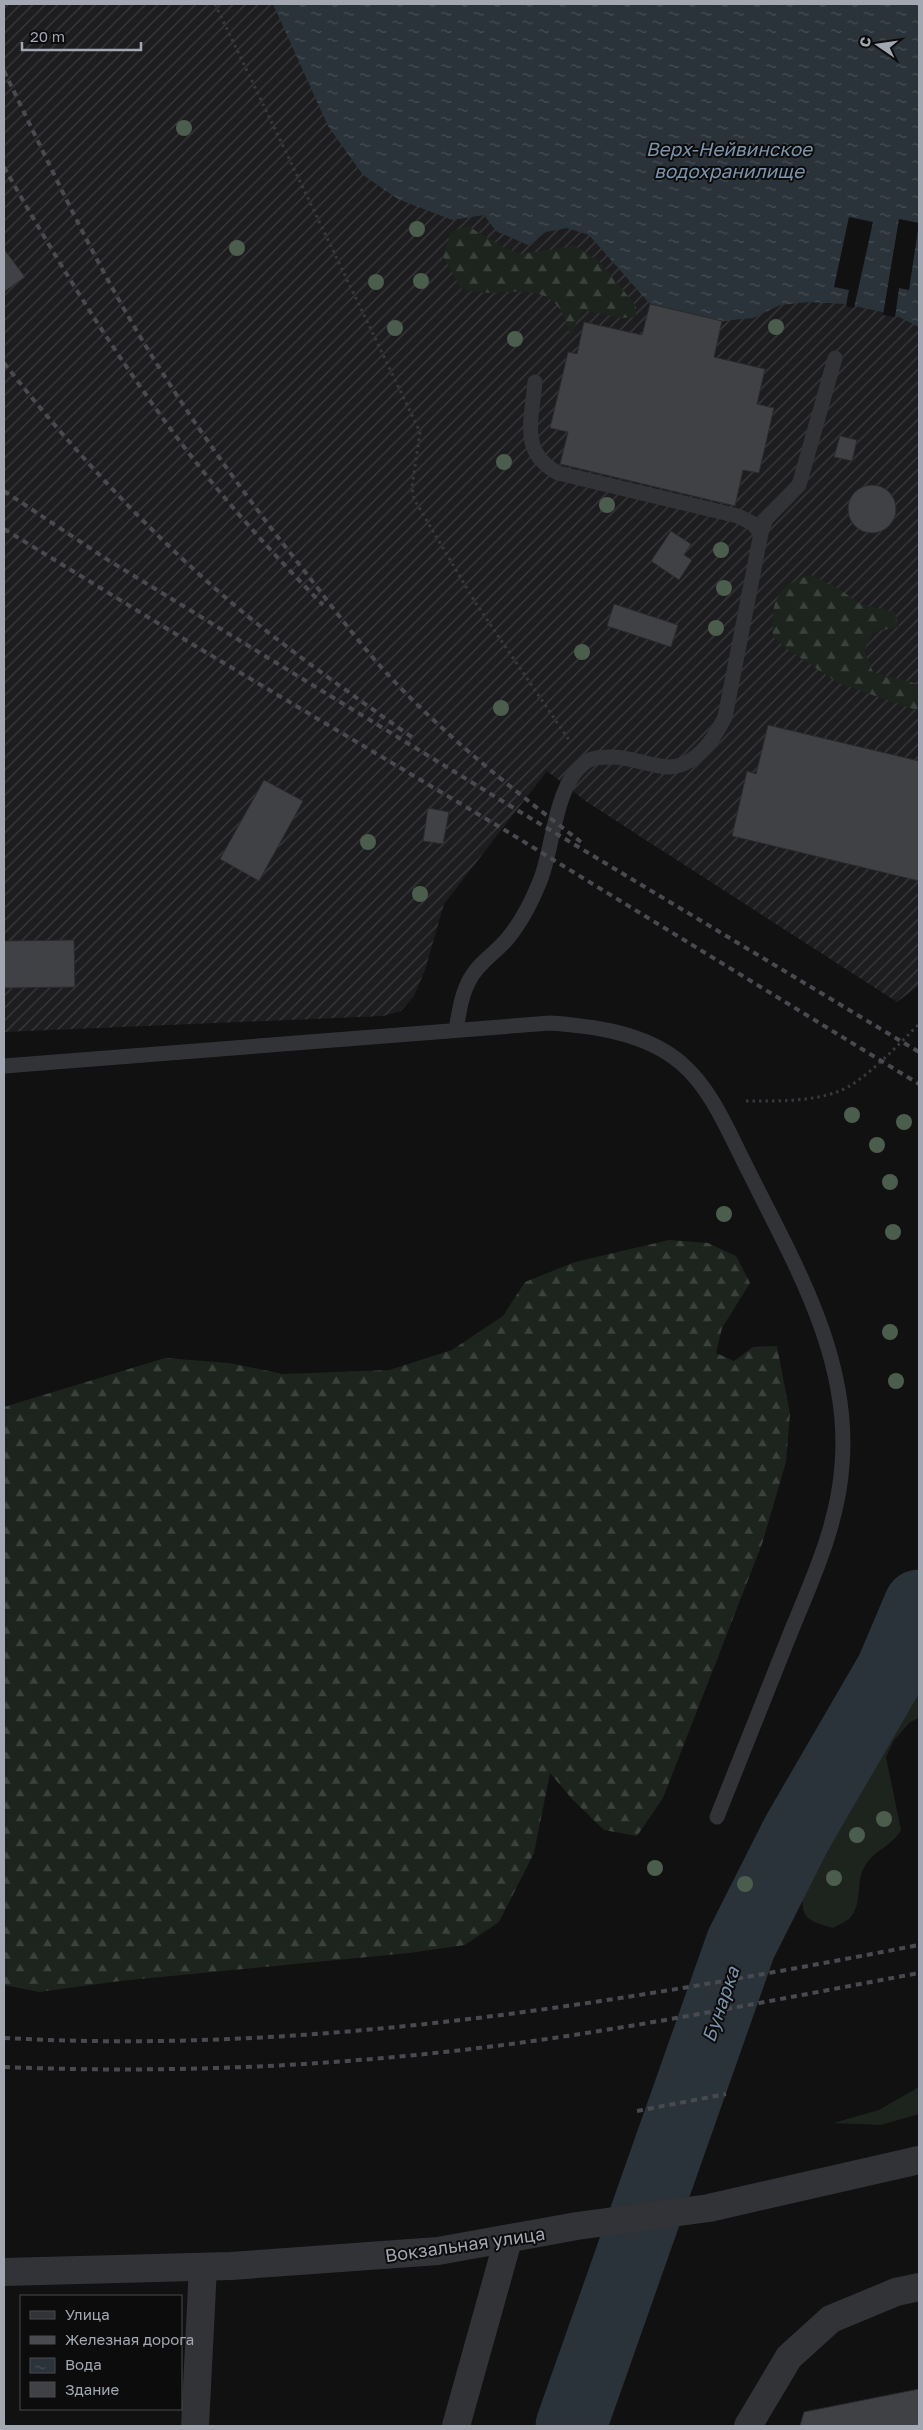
<svg xmlns="http://www.w3.org/2000/svg" width="923" height="2430" viewBox="0 0 923 2430" font-family="'Golos Text',sans-serif">
<style>
.industrial{fill:url(#industrial-furrows)}
.grass{fill:#1d241e}
.forest{fill:url(#forest-firs)}
.water{fill:url(#water-ripples)}
.pier{fill:#111112}
.lines{fill:none;stroke-linecap:round;stroke-linejoin:round}
.river{stroke:#2b333a;stroke-width:71}
.building{fill:#404145;stroke:#2b2b2e}
.path{stroke:#38393e;stroke-width:3;stroke-dasharray:2.5 4;stroke-linecap:butt}
.service{stroke:#323337;stroke-width:15}
.minor{stroke:#323337;stroke-width:28}
.rail{stroke:#494a50;stroke-width:4;stroke-dasharray:6 5;stroke-linecap:butt}
.tree{fill:#4b5d4d}
.labels{text-anchor:middle;dominant-baseline:central;stroke-width:4;stroke-linejoin:round;paint-order:stroke}
.street-label{font-size:18px;fill:#a3a7b2;stroke:#0c0c0d}
.water-label{font-size:19px;font-style:italic;fill:#7b93ab;stroke:#0c0c0d}
</style>
<defs>
<pattern id="industrial-furrows" width="10" height="10" patternUnits="userSpaceOnUse" patternTransform="scale(1.25)"><rect width="10" height="10" fill="#1d1d1f"/><path d="M-1 1l2-2M0 10L10 0M9 11l2-2" fill="none" stroke="#3b3b3d"/></pattern>
<pattern id="forest-firs" width="22" height="20" patternUnits="userSpaceOnUse" patternTransform="scale(1.25)"><rect width="22" height="20" fill="#1d241e"/><path d="M5 1l3.5 6h-7zM16 11l3.5 6h-7z" fill="#3b413c"/></pattern>
<pattern id="water-ripples" width="26" height="14" patternUnits="userSpaceOnUse" patternTransform="scale(1.25)"><rect width="26" height="14" fill="#2b333a"/><path d="M2 4q2-2 4 0t4 0M15 11q2-2 4 0t4 0" fill="none" stroke="#474e54"/></pattern>
</defs>
<rect width="100%" height="100%" fill="#111112"/>
<path class="industrial" d="M4 4H919V985L897 1002 587 802 547 771 444 904 425 970 414 996 401 1011 383 1016 4 1032Z"/>
<g class="grass">
<path d="M919 1659V1718L910 1722 894 1740 886 1757 901 1830C892 1846 873 1851 865 1866 855 1882 863 1904 850 1918 846 1922 838 1925 833 1928 826 1926 814 1923 808 1918 793 1903 813 1863 820 1847Z"/>
<path d="M919 2087V2114L881 2125 833 2123 879 2110Z"/>
</g>
<g class="forest">
<path d="M468 226 503 247 522 254 575 246 600 262 636 306V317L622 318 583 310 570 336C557 267 502 303 461 289L443 256 451 232Z"/>
<path d="M811 575 839 589 860 604 894 612 899 627 872 632 864 651 873 672 918 684 919 711 838 683 790 651 773 637C771 601 775 586 811 575Z"/>
<path d="M669 1240 708 1243 736 1256 750 1283 722 1328 716 1353 734 1361 753 1347 777 1346 790 1414 786 1462 762 1544 663 1798 637 1836 604 1830 573 1800 550 1773 534 1853 499 1922 465 1945 409 1953 120 1981 39 1992 4 1985V1407L165 1358 229 1363 283 1374 389 1370 452 1350 503 1316 525 1282 575 1262Z"/>
</g>
<path class="water" d="M273 4H919V327L895 315 846 304 809 302 780 305 753 318 722 321 650 304 589 235 567 228 546 232 528 245 496 231 484 215 452 220 398 199 363 175 328 126Z"/>
<g class="pier">
<path d="M849 217 873 222 854 308 846 306 849 290 834 287Z"/>
<path d="M899 219 919 223 909 290 899 288 895 317 883 315Z"/>
</g>
<g class="lines">
<path class="river" d="M571 2426 741 1944 797 1833 891 1671 919 1605"/>
</g>
<g class="building">
<path d="M4 249 25 277 4 292Z"/>
<path d="M650 304 722 321 714 357 765 369 757 404 774 408 759 473 743 470 735 506 560 464 568 432 550 428 568 352 577 354 584 322 642 335Z"/>
<path d="M840 436 857 440 852 461 834 457Z"/>
<circle cx="872" cy="509" r="24"/>
<path d="M671 531 691 544 684 555 692 560 679 580 651 561Z"/>
<path d="M614 604 678 625 671 647 607 626Z"/>
<path d="M768 725 919 761V881L732 836 747 771 756 774Z"/>
<path d="M264 780 303 801 259 881 220 859Z"/>
<path d="M428 808 449 812 443 844 423 841Z"/>
<path d="M74 940 75 987 4 988V941Z"/>
<path d="M919 2389V2426H800L804 2412Z"/>
</g>
<g class="lines">
<g class="path">
<path d="M215 4 420 432 412 487 414 499 475 602 569 740"/>
<path d="M746 1101C777 1101 808 1102 837 1092 862 1084 900 1043 919 1024"/>
</g>
<g class="service">
<path d="M535 382C532 420 519 452 558 473L738 516 752 523 761 533"/>
<path d="M456 1030C459 1013 461 995 470 979 480 961 496 953 508 938 522 921 532 901 540 881 554 848 554 780 589 760 595 757 605 757 612 757 631 757 649 766 668 767 696 767 714 739 725 717L761 533 766 519 799 485 835 358"/>
<path d="M4 1066 550 1023C594 1026 646 1033 681 1063 713 1090 730 1136 749 1172 795 1265 851 1358 842 1465 838 1525 812 1580 790 1634 766 1695 741 1756 717 1817"/>
</g>
<g class="minor">
<path d="M4 2272 231 2266 438 2251 577 2226 709 2208 919 2160"/>
<path d="M195 2426 203 2267"/>
<path d="M456 2426 508 2240"/>
<path d="M748 2426 789 2357 831 2319 896 2292 919 2287"/>
</g>
<g class="rail">
<path d="M4 71C47 159 88 249 138 333 188 417 245 496 306 573 334 609 361 646 392 679 449 739 516 792 581 842"/>
<path d="M4 167C63 272 127 375 202 470 240 518 281 562 323 605"/>
<path d="M4 363C73 451 153 537 239 609 295 655 354 696 413 738"/>
<path d="M4 491 108 560 517 810 919 1052"/>
<path d="M4 529 192 644 503 829 919 1084"/>
<path d="M4 2038C312 2055 617 2003 919 1945"/>
<path d="M4 2067C150 2073 299 2068 444 2052 603 2035 762 2002 919 1973"/>
<path d="M637 2111 726 2094"/>
</g>
</g>
<g class="tree">
<circle cx="184" cy="128" r="8"/>
<circle cx="417" cy="229" r="8"/>
<circle cx="237" cy="248" r="8"/>
<circle cx="421" cy="281" r="8"/>
<circle cx="376" cy="282" r="8"/>
<circle cx="776" cy="327" r="8"/>
<circle cx="395" cy="328" r="8"/>
<circle cx="515" cy="339" r="8"/>
<circle cx="504" cy="462" r="8"/>
<circle cx="607" cy="505" r="8"/>
<circle cx="721" cy="550" r="8"/>
<circle cx="724" cy="588" r="8"/>
<circle cx="716" cy="628" r="8"/>
<circle cx="582" cy="652" r="8"/>
<circle cx="501" cy="708" r="8"/>
<circle cx="368" cy="842" r="8"/>
<circle cx="420" cy="894" r="8"/>
<circle cx="852" cy="1115" r="8"/>
<circle cx="904" cy="1122" r="8"/>
<circle cx="877" cy="1145" r="8"/>
<circle cx="890" cy="1182" r="8"/>
<circle cx="724" cy="1214" r="8"/>
<circle cx="893" cy="1232" r="8"/>
<circle cx="890" cy="1332" r="8"/>
<circle cx="896" cy="1381" r="8"/>
<circle cx="884" cy="1819" r="8"/>
<circle cx="857" cy="1835" r="8"/>
<circle cx="655" cy="1868" r="8"/>
<circle cx="834" cy="1878" r="8"/>
<circle cx="745" cy="1884" r="8"/>
</g>
<g class="labels">
<g class="street-label">
<text transform="translate(465 2244) rotate(-8)">Вокзальная улица</text>
</g>
<g class="water-label">
<text x="729" y="148">Верх-Нейвинское<tspan x="729" dy="22">водохранилище</tspan></text>
<text transform="translate(720 2004) rotate(-71)">Бунарка</text>
</g>
</g>
<rect width="923" height="2430" fill="none" stroke="#a3a7b2" stroke-width="10"/>
<rect x="20" y="2295" width="162" height="115" fill="#0c0c0d" stroke="#484a4f"/>
<rect x="30" y="2311" width="25" height="8" fill="#323337" stroke="#484a4f"/>
<text x="65" y="2320" font-size="15" fill="#a3a7b2">Улица</text>
<rect x="30" y="2336" width="25" height="8" fill="#494a50" stroke="#484a4f"/>
<text x="65" y="2345" font-size="15" fill="#a3a7b2">Железная дорога</text>
<rect x="30" y="2358" width="25" height="15" fill="url(#water-ripples)" stroke="#484a4f"/>
<text x="65" y="2370" font-size="15" fill="#a3a7b2">Вода</text>
<rect x="30" y="2382" width="25" height="15" fill="#404145" stroke="#484a4f"/>
<text x="65" y="2395" font-size="15" fill="#a3a7b2">Здание</text>
<g transform="translate(878 45) rotate(283)" stroke="#0c0c0d" stroke-width="4" paint-order="stroke">
<path d="M0-4L9 19L0 12L-9 19Z" fill="#a3a7b2"/>
<text y="-8" font-size="14" font-weight="bold" text-anchor="middle" fill="#a3a7b2">С</text>
</g>
<path d="M22 42v8h119v-8" fill="none" stroke="#a3a7b2" stroke-width="2.5"/>
<text x="30" y="42" font-size="15" fill="#a3a7b2" stroke="#0c0c0d" stroke-width="4" paint-order="stroke">20 m</text>
</svg>
